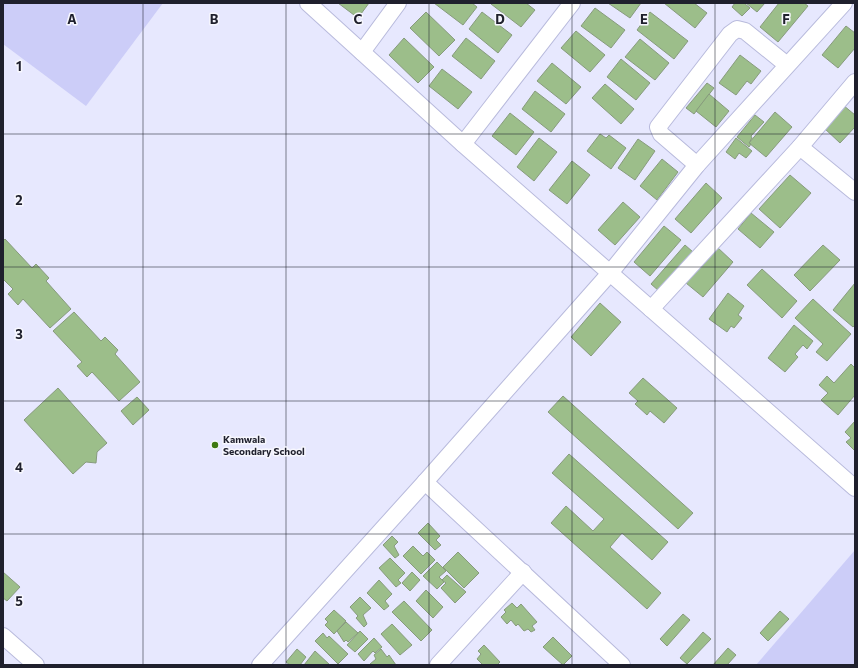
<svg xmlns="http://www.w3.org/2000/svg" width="858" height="668" viewBox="0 0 858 668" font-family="Commissioner,sans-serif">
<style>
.green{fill:#cccdf8}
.building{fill:#9cbe8a;stroke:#879b7d}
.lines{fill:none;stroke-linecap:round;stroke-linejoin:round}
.minor-casing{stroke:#b8badc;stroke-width:18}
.minor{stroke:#fff;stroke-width:16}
.grid{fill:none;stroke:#1f202d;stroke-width:1;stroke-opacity:0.55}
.poi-dot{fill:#3f7910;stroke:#f7f7fe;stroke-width:1.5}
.labels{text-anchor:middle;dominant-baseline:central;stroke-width:3;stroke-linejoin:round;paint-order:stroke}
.poi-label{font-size:10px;font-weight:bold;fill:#1f202d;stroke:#f7f7fe;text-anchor:start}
.grid-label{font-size:13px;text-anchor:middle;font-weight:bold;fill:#1f202d;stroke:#f7f7fe;stroke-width:3;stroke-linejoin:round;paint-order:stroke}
</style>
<rect width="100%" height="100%" fill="#e7e8fe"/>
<g class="green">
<path d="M3 3H163L86 106 3 44Z"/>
<path d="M855 550V665H756Z"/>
</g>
<g class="building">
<path d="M338 3H369L358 18Z"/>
<path d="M434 3H472L477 7 463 25Z"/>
<path d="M492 3H526L535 10 521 27 491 4Z"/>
<path d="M608 3H641L630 18Z"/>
<path d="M664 3H694L707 13 695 28Z"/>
<path d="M735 3H744L750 8 742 16 732 7Z"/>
<path d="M746 3H765L757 12Z"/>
<path d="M779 3H804L808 6 778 42 760 27Z"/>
<path d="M595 8 625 30 611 48 581 26Z"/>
<path d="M426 12 455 40 439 56 410 28Z"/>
<path d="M482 12 512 35 498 53 469 29Z"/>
<path d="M650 12 688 41 674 59 637 30Z"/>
<path d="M846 26 855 33V48L838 68 822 55Z"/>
<path d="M576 31 605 55 590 72 561 48Z"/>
<path d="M404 38 434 67 418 83 389 55Z"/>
<path d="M466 38 495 61 481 79 452 56Z"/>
<path d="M640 39 669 63 655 80 625 57Z"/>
<path d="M740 55 761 71 751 84 747 81 736 95 719 83Z"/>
<path d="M621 59 650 83 636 100 607 77Z"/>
<path d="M552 63 581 87 566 104 537 81Z"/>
<path d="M442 69 472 92 458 109 429 86Z"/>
<path d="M707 83 714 88 694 114 686 108Z"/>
<path d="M605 84 634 109 621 124 592 98Z"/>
<path d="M535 91 565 114 551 132 522 109Z"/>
<path d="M709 94 729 111 716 127 696 111Z"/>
<path d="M843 105 855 115V127L840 143 823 127Z"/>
<path d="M775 112 792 127 766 157 749 143Z"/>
<path d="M510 113 534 132 516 155 492 136Z"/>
<path d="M755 115 764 122 751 136 752 138 749 143 751 144 749 147 737 137Z"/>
<path d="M600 134 606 138 609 135 626 148 611 169 587 151Z"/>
<path d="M539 138 557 152 534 181 517 167Z"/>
<path d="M736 138 752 151 746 158 739 153 735 159 726 152Z"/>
<path d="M638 139 655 151 635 180 618 168Z"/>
<path d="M662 159 678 172 657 200 640 186Z"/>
<path d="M572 161 590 175 567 204 549 190Z"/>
<path d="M790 175 811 193 780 228 759 209Z"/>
<path d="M706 183 722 198 691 233 675 219Z"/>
<path d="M623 202 640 217 615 245 598 230Z"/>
<path d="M751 213 774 232 760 248 738 229Z"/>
<path d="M664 226 681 240 650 276 634 262Z"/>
<path d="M5 239 32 268 36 264 49 278 46 281 71 309 50 328 23 299 18 305 8 294 13 289 3 279V241Z"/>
<path d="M685 245 693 252 659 291 651 284Z"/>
<path d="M823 245 840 260 810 291 794 275Z"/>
<path d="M717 247 733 262 703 297 686 283Z"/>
<path d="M762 269 797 301 782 318 747 285Z"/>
<path d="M855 283V325L853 327 833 310Z"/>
<path d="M728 293 744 306 738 315 742 318 734 328 731 326 727 332 709 319Z"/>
<path d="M813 299 851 334 827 361 816 352 823 344 795 318Z"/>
<path d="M600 303 621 322 591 356 571 337Z"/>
<path d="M74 312 101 341 105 337 118 350 115 354 140 382 119 401 92 372 87 377 77 366 82 362 53 331Z"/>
<path d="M794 325 813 341 807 349 803 345 795 354 798 357 785 372 768 358Z"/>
<path d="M851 364 855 368V395L838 415 821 400 828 393 819 385 827 376 834 383Z"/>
<path d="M643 378 677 408 664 423 650 411 647 415 635 404 638 401 629 393Z"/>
<path d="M58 388 107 443 97 452 96 463 86 462 73 474 24 420Z"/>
<path d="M563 396 693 513 678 529 548 412Z"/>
<path d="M137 397 149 410 133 425 121 411Z"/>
<path d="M855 421V451L846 442 851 438 845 432Z"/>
<path d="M569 454 668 542 652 560 622 533 610 547 661 593 647 609 551 523 566 506 593 531 604 519 552 473Z"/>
<path d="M428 523 440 536 436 540 441 545 435 550 418 533Z"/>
<path d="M392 536 398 542 394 546 399 555 395 558 383 545Z"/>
<path d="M413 546 423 556 427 552 435 560 421 574 403 556Z"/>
<path d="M458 552 479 573 464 588 443 567Z"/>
<path d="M390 558 405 573 398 580 401 583 396 587 379 568Z"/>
<path d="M437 562 446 571 439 577 444 582 437 589 423 576Z"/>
<path d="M3 572 20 587 7 601 3 598Z"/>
<path d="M412 572 420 580 410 591 402 583Z"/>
<path d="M447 575 466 592 455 603 441 588 446 583 442 580Z"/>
<path d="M379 580 392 594 385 601 389 606 384 610 367 593Z"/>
<path d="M426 590 443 607 433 618 416 601Z"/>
<path d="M360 597 371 608 363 615 367 624 364 627 356 618 358 616 350 607Z"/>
<path d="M404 601 432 630 421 641 392 612Z"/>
<path d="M512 603 517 608 521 604 537 622 532 626 535 630 531 632 528 629 524 631 518 624 516 626 511 620 507 624 501 617 506 612 504 610Z"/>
<path d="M334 610 346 621 334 634 325 625 328 622 325 619Z"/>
<path d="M780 611 789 619 768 641 760 633Z"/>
<path d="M683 614 690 620 667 646 660 639Z"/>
<path d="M346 622 358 633 348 642 346 640 344 642 337 631Z"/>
<path d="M392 624 412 645 400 655 381 634Z"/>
<path d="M360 631 368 639 355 652 347 645Z"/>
<path d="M703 632 711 639 687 664 680 658Z"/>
<path d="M323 633 327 638 329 636 348 654 338 664 315 641Z"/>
<path d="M553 637 572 656 563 665 543 647Z"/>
<path d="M374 638 382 647 375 653 373 651 364 661 358 654Z"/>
<path d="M484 645 500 662 497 665H483L477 659 481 654 478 651Z"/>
<path d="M728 648 736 655 727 665H713Z"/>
<path d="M297 649 306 657 300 665H290L286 662Z"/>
<path d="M381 649 387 657 389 655 396 665H371L370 664 376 659 374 655Z"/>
<path d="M315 651 330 665H304Z"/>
</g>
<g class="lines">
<defs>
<g id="minor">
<path d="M308 3 463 144 855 488"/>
<path d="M362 52 398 3"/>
<path d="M463 144 572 3"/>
<path d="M800 147 855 192"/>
<path d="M697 165 661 134 658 127 730 34 737 29 745 31 787 65"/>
<path d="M651 309 800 147 855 82"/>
<path d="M425 482 622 665"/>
<path d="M3 636 36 665"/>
<path d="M260 665 425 482 610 273 697 165 844 3"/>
<path d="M438 665 523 572"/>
</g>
</defs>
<use href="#minor" class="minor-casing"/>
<use href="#minor" class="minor"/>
</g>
<path class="grid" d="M143 3V665M286 3V665M429 3V665M572 3V665M715 3V665M3 134H855M3 267H855M3 401H855M3 534H855"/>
<circle class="poi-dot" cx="215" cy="445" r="4"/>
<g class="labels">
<g class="poi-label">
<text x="223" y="439">Kamwala<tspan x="223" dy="12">Secondary School</tspan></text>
</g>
</g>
<g class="grid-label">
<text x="72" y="24">A</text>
<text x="214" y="24">B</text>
<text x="358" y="24">C</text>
<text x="500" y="24">D</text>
<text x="644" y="24">E</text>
<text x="786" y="24">F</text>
<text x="19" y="71">1</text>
<text x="19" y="205">2</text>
<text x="19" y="339">3</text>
<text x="19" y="472">4</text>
<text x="19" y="606">5</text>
</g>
<rect width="858" height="668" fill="none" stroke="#1f202d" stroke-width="8"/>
</svg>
